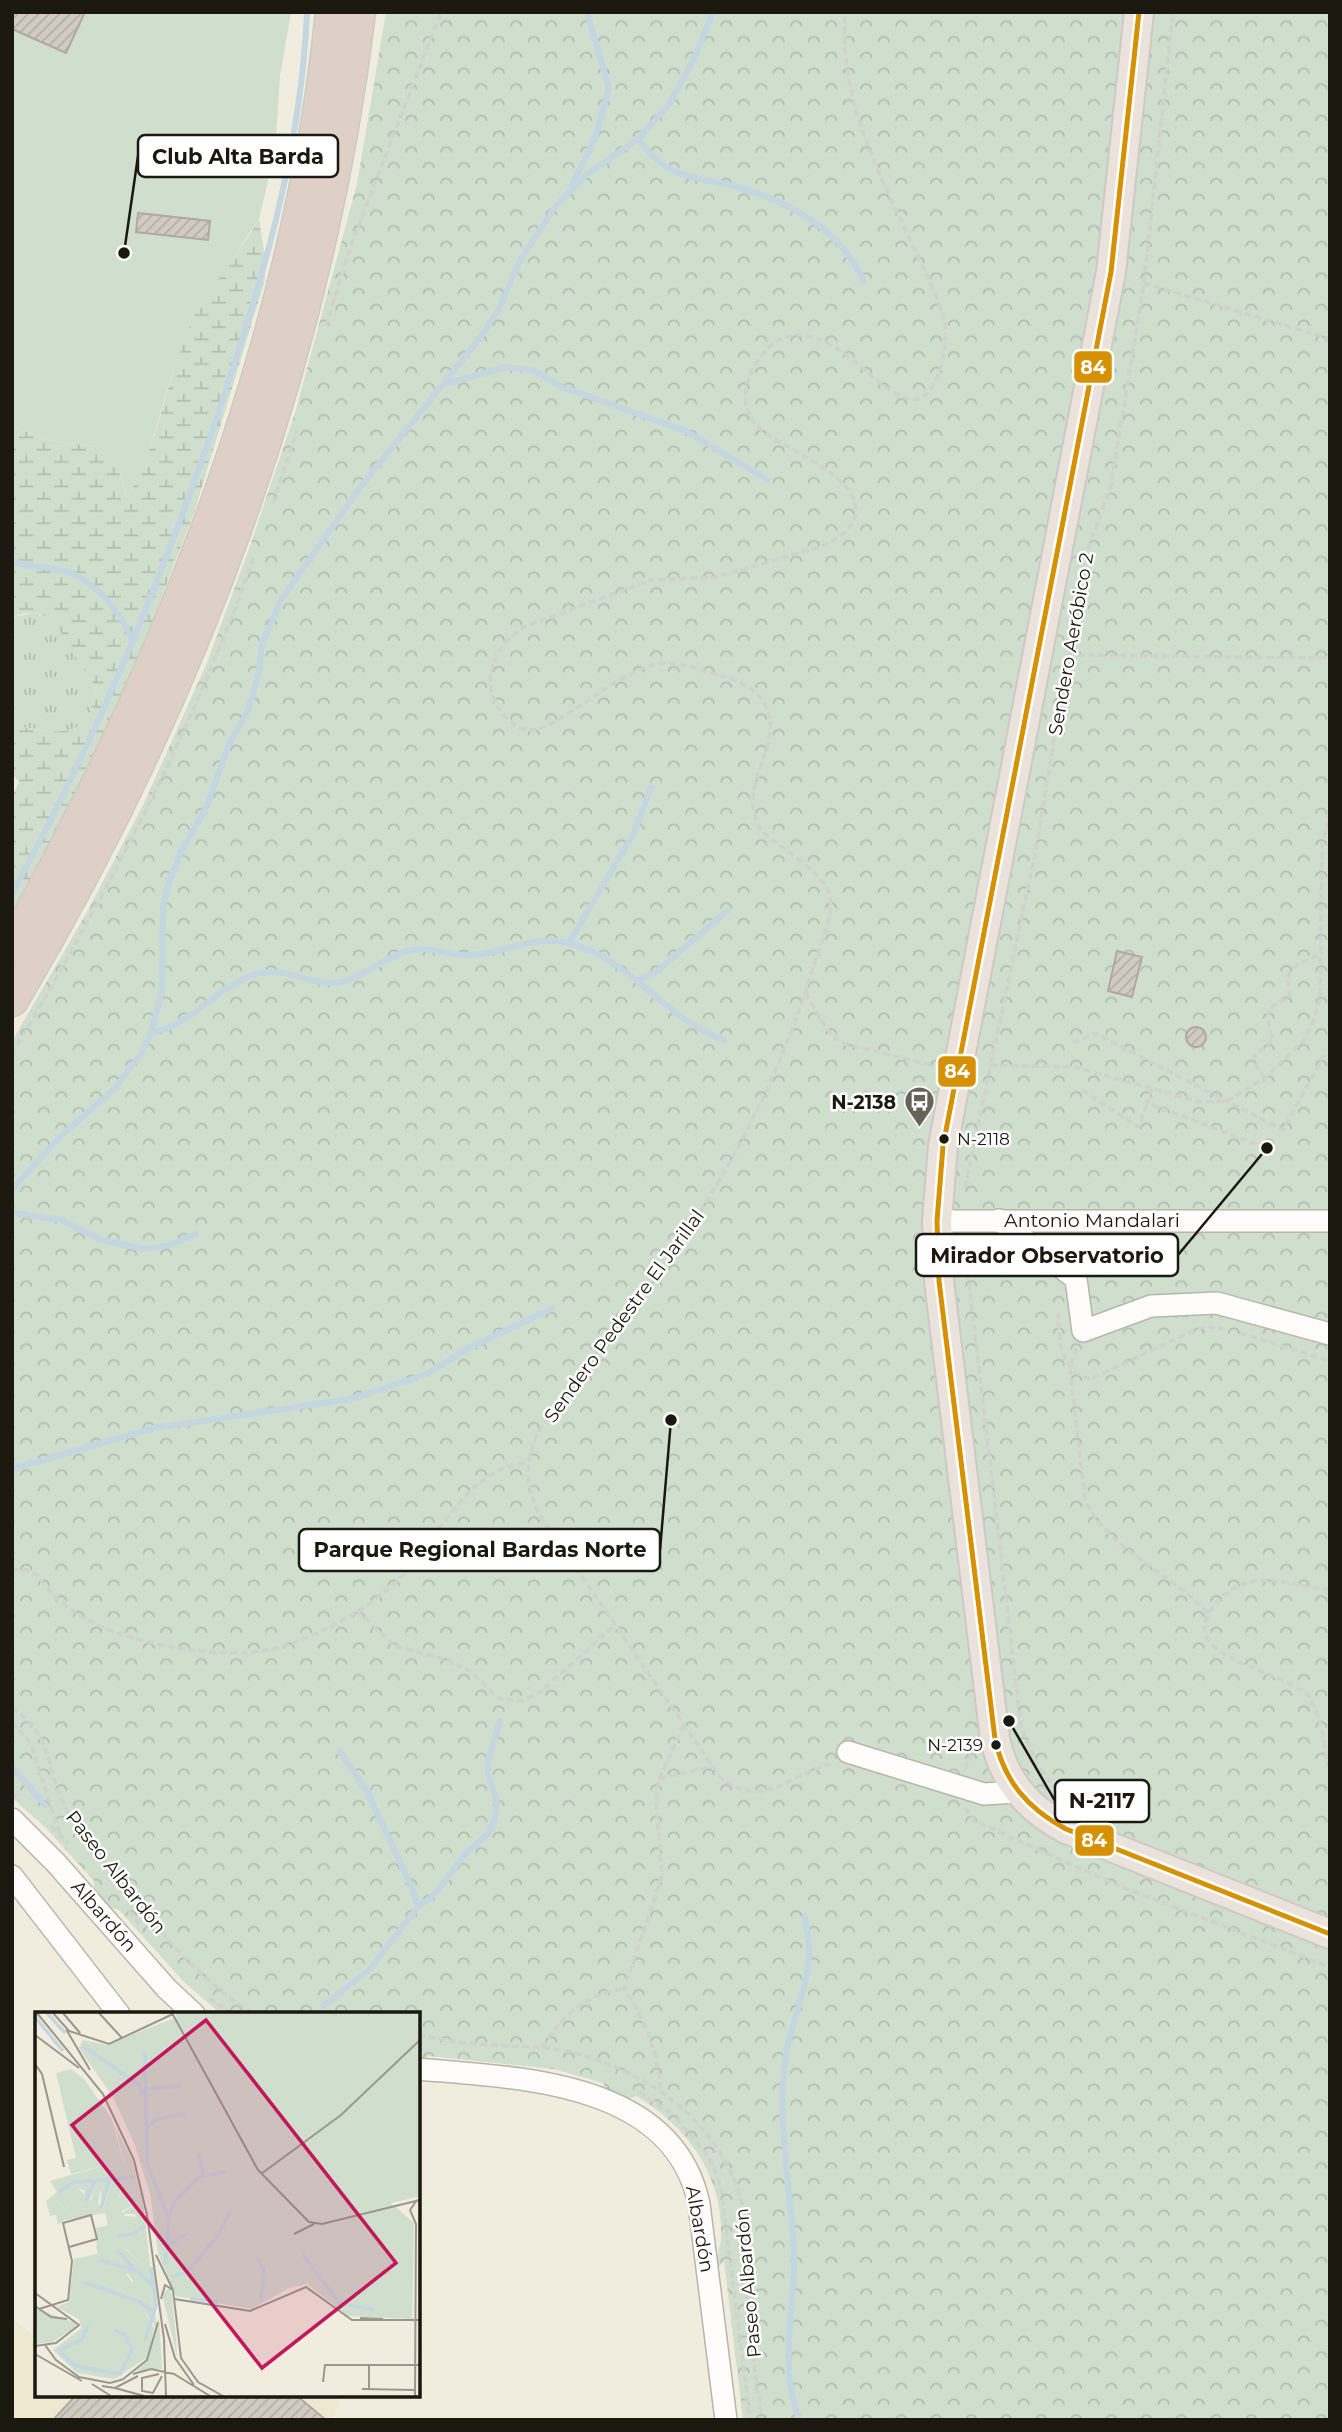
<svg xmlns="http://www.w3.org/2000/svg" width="1342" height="2432" viewBox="0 0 1342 2432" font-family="Montserrat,sans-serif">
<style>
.built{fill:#eee8d0}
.grass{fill:url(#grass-tufts)}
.wetland{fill:url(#wetland-marsh)}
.park{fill:url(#park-crowns)}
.pitch{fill:#d0dece}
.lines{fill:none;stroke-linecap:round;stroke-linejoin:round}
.stream{stroke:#c4d6e0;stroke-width:6}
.building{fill:url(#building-hatch);stroke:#afa9a0;stroke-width:2}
.minor-casing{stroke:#b8b5ab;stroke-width:24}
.major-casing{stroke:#cccac4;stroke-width:32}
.highway-casing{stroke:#cccac4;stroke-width:35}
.path{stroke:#d1d1cd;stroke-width:3.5;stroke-dasharray:7 3.5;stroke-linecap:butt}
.minor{stroke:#fdfcfa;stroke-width:21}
.major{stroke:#eae2db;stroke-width:28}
.highway{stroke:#ded0c6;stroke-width:32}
.bus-1-casing{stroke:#fff;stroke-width:10}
.bus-1{stroke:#d69102;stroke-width:5}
.bus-dot{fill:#1a180f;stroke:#fff;stroke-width:2.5}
.labels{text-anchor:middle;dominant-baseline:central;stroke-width:5;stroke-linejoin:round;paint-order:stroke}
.bus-label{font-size:17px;fill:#1a180f;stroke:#fff;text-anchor:start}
.street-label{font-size:19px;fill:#1a180f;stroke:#fff}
.poi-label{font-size:19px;font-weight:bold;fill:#1a180f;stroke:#fff;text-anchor:end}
.inset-river{fill:none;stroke:#c4d6e0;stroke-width:3.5}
.inset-road{fill:none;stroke:#9a988c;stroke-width:2}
.view{fill:#c2185b;fill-opacity:0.15;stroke:#c2185b;stroke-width:3.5}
.inset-edge{fill:none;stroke:#1a180f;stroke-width:3.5}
.leader{fill:none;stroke:#1a180f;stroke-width:2.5}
.callout-dot{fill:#1a180f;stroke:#fff;stroke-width:2.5}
.callout{fill:#fff;stroke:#1a180f;stroke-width:2.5}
.callout-label{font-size:21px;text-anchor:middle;font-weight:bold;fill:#1a180f}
.line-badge{stroke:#fff;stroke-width:2.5}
.badge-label{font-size:19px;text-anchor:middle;font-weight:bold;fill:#fff}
</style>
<defs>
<pattern id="grass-tufts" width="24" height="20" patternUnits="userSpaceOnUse" patternTransform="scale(1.75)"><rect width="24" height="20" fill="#d0dece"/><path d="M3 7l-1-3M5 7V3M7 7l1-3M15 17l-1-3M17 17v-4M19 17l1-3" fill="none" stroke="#b2beb0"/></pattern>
<pattern id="wetland-marsh" width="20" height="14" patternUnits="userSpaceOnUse" patternTransform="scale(1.75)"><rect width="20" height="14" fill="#d0dece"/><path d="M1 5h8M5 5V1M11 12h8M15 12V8" fill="none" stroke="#b2beb0"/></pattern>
<pattern id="park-crowns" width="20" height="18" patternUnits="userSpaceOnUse" patternTransform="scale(1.75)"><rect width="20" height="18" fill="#d0dece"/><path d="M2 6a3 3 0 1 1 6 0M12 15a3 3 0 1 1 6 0" fill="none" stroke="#b2beb0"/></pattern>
<pattern id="building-hatch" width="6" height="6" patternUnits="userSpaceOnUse" patternTransform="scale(1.75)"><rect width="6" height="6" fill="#d1cbc3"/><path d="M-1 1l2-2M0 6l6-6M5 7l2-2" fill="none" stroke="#b3aea6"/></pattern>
</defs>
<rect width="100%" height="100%" fill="#f0eddf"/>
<path class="built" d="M12 2319 37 2338V2395H341L333 2420H12Z"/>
<path class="grass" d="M34 613 47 617 59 627 96 689C92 744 51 733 12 724V617Z"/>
<path class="wetland" d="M259 219 265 257V280L195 510 134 670 63 818 12 912V797L19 782 12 774V724C51 733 92 744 96 689 89 675 79 664 72 651 57 625 47 604 12 617V426L48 440 97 447 118 467 127 498C161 441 166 375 193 317 210 281 240 253 259 219Z"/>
<path class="park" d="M386 12H1330V2420H743L724 2261 718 2268C716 2252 721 2248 721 2237 723 2175 687 2126 636 2096L626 2100 608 2093 603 2083 554 2069 429 2056 418 2063V2014H221L184 1982 119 1910 106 1906 94 1892V1881L45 1827 12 1798V1041L87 912 144 803 206 665 250 546 295 413 357 184Z"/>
<path class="pitch" d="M12 12H291L280 76 275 152 259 219 194 315 173 371 146 462 127 498 118 467 97 447 49 440 12 426Z"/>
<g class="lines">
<g class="stream">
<path d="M638 139C648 151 659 164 674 171 691 179 712 181 731 185 786 200 840 228 864 282"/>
<path d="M572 185 595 138 609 88 587 12"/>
<path d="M446 384 506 367 535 371 562 387 686 431 768 480"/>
<path d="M12 561C26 567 40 566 55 569 94 576 117 608 133 641"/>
<path d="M12 893C95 743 159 585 215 423 260 289 301 155 307 12"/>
<path d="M569 943 634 833 651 788"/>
<path d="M639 980 656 972 727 911"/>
<path d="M151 1033C193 1025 216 986 256 974 284 966 308 984 334 983 360 981 382 958 407 951 429 945 448 956 470 955 505 954 532 934 568 943 632 959 664 1019 724 1040"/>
<path d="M12 1189 61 1136 114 1089 141 1054 151 1033 162 991 163 907 169 882 182 850 207 806 229 744 248 711 259 672 262 644 281 600 359 489 480 338 498 311 521 259 555 207 586 175 638 139 668 106 693 61 713 12"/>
<path d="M12 1213 61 1220 102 1240 144 1249 167 1246 196 1234"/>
<path d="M12 1469 154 1428 351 1399 427 1374 467 1349 553 1308"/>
<path d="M340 1752 368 1793 411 1886 418 1907"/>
<path d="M12 1767 45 1805"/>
<path d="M323 2006 369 1970 418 1907 436 1893 466 1853 488 1834 495 1818 497 1802 488 1774 489 1757 500 1721"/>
<path d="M800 2420C777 2367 796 2308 794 2252 791 2189 777 2125 785 2062 789 2025 808 1991 809 1953 810 1941 806 1928 805 1916"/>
</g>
</g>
<g class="building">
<path d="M12 12H85L66 53 12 29Z"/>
<path d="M138 213 210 221 208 240 136 232Z"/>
<path d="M1117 951 1142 957 1132 997 1108 991Z"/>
<circle cx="1196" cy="1037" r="10"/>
<path d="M76 2395H296L326 2420H53Z"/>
</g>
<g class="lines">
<defs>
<g id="minor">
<path d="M999 1220 1076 1279 1083 1331 1151 1306 1217 1303 1330 1334"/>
<path d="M937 1221H1330"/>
<path d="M848 1752 984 1794 1018 1792"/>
<path d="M12 1819 56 1863 167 1989 194 2014"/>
<path d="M12 1876 119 2014"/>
<path d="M418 2069C517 2078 673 2080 699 2204L726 2420"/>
</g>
<path id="major" d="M1139 12 1111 272 943 1146 937 1221 939 1281 995 1739C1004 1781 1028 1809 1066 1829L1330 1934"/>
<g id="highway">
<path d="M12 947C171 666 300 335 332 12"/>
<path d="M12 1000C191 699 317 361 359 12"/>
</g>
</defs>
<use href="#minor" class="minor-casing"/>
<use href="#major" class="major-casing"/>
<use href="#highway" class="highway-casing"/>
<g class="path">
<path d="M1144 283 1330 339"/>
<path d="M326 326 350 248 441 12"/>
<path d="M273 503 297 431"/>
<path d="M1067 655 1330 658"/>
<path d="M805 993 829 1032 842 1043 935 1066"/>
<path d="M1073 1043 1095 1033 1283 1130 1324 1055"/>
<path d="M12 1054C107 894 192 732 254 557"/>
<path d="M990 1065 1074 1067 1201 1102 1227 1101 1265 1078 1303 1041 1314 1020 1320 997 1322 846 1330 813"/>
<path d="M1265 1078 1255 1064 1254 1056 1273 1040 1267 1017 1270 1008 1290 996 1287 978 1293 967 1323 953"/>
<path d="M1152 1088 1147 1103 1267 1148"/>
<path d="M1082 1090 1139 1127 1147 1103"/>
<path d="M965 1188 1036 849 1083 564 1111 485 1144 283 1173 12"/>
<path d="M964 1241 1021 1726 1037 1765 1061 1795"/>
<path d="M965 1250 1021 1263"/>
<path d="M1058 1312C1060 1341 1058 1371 1091 1379L1190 1332 1205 1327 1226 1329"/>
<path d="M1240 1333 1330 1361"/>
<path d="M1077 1348 1070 1369 1085 1499C1103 1546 1174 1576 1208 1613"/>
<path d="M12 1570C19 1569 27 1569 33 1573 40 1577 45 1586 51 1592 63 1604 79 1616 94 1623 136 1645 220 1659 266 1650 309 1643 371 1608 401 1577 440 1537 466 1468 527 1463"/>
<path d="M1330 1590C1291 1586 1251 1566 1219 1600 1163 1658 1286 1669 1308 1696 1322 1714 1324 1749 1330 1772"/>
<path d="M357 1611 395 1646 447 1660 470 1671 498 1698 521 1701 539 1693 615 1625"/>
<path d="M12 1708C56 1736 44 1771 68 1812 83 1838 103 1860 122 1884 161 1933 200 1981 254 2014"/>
<path d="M12 1722 30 1742 60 1834"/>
<path d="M831 1764C788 1774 764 1812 720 1777L538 1513C526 1484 524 1460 539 1431 578 1374 624 1322 664 1266 728 1175 781 1075 813 968 819 948 834 918 830 896 825 873 780 847 762 832 730 782 796 739 759 696 747 683 728 677 711 673 696 668 680 662 664 663 632 666 597 696 570 712 558 719 546 729 532 730 522 730 515 726 508 719 476 689 491 647 524 627L651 580 716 577 813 549C829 544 843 538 852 523 878 480 773 446 756 425 742 408 743 389 752 371 759 356 773 339 790 336 848 324 901 436 932 387 945 367 946 343 945 320 908 218 837 127 845 12"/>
<path d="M965 1769 973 1747"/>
<path d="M659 1779 684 1725"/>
<path d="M12 1792 21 1800"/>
<path d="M965 1808 975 1821 1112 1883 1330 1967"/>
<path d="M51 1826 68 1843"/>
<path d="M129 1911 140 1924"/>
<path d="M209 1998 232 2014"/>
<path d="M418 2035C443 2040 467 2044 492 2045 517 2047 542 2046 566 2051 654 2071 733 2131 746 2224 750 2252 746 2281 748 2309 750 2346 757 2383 762 2420"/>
<path d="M542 2047C562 2016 587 1993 624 1989"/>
<path d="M661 2089C657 2053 646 2019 624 1989L662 1876 656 1803 659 1779 712 1766"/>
<path d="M639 2092 670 2113"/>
<path d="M676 2118 709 2157 721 2187 750 2420"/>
</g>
<use href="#minor" class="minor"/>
<use href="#major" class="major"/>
<use href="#highway" class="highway"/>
<defs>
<path id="bus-1" d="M1139 12 1111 272 943 1146 937 1221 939 1281 995 1739C1004 1781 1028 1809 1066 1829L1330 1934"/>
</defs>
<use href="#bus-1" class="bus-1-casing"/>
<use href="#bus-1" class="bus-1"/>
</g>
<defs>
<symbol id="bus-pin" viewBox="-11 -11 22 30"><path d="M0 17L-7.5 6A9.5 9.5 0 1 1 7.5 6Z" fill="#656358" stroke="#fff"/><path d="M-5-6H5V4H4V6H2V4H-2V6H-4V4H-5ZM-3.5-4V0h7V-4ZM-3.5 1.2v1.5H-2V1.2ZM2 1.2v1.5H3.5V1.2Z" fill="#fff"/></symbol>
</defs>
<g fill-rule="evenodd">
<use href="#bus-pin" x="902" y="1084" width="35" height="47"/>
</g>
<g class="bus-dot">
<circle cx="944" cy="1139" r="6"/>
<circle cx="996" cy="1745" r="6"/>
</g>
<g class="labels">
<g class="bus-label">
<text x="957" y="1139">N-2118</text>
<text x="983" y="1745" text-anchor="end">N-2139</text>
</g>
<g class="street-label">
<text transform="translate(1071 644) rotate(-80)">Sendero Aeróbico 2</text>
<text x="1092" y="1220">Antonio Mandalari</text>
<text transform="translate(624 1316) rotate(-54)">Sendero Pedestre El Jarillal</text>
<text transform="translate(116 1872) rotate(52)">Paseo Albardón</text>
<text transform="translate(104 1916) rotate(49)">Albardón</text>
<text transform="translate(700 2229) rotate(80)">Albardón</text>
<text transform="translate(748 2283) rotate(-95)">Paseo Albardón</text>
</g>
<g class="poi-label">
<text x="896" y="1102">N-2138</text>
</g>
</g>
<g transform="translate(35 2012)">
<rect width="385" height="385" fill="#f0eddf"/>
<path d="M77 171H84V185L89 171 101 174V181L92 186 93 191 100 193 87 199 90 204 103 205 71 221 84 228 107 219 110 242 108 253 91 237 67 252 74 260H89L97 270 115 273 117 292 56 266 48 270 73 287 109 299 119 316 113 345 79 367 42 361 18 338 47 316 44 307 22 295 34 290 39 247 62 242 61 216 73 213 70 201 29 208 23 213 21 203 15 204 11 189H22L31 198 43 177 56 188 60 178 66 177 63 191 68 197ZM136 275 141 327 142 344 127 282ZM0 296 40 311V315L17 330 0 332ZM124 306 127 357 101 359 109 352Z" fill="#d0dece"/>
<path d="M80 114 97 148 108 190 122 317 109 299 76 289 47 270 56 266 117 292 115 273H101L93 262 74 260 61 248 78 246 77 239 91 238 108 253 107 219 84 228 71 224 74 216 102 206 100 202H85L100 193 89 188 101 181V174L89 171 82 189 84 172 77 171 67 198 66 177 60 178 52 192 49 178 43 177 31 198 22 189H11L22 180 15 169 82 150 89 152Z" fill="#d0dece"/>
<path d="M140 1H385V184L356 191 379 211 377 307 313 304 272 272 254 276 217 297 141 284 123 241 115 182 99 131 79 87 44 36 48 28 71 33 142 5Z" fill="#d0dece"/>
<path d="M130 12 117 34 99 35 94 27Z" fill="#d0dece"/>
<path d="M36 57 49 67 77 107 89 153 82 150 36 162 32 148 41 146 21 61Z" fill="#d0dece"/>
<path class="inset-river" d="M12 1 30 21M0 5 28 39M48 34 104 73 108 83M110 40 112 151 134 207 130 253M113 77 146 74M112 116 120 108 152 101M164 141 168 163M24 180 39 170 99 165M51 189 60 168M66 196 74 168M134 204 139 190 164 165 191 160M82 224 98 222 110 214M131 235 153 221M83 239 100 258M267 241 304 291 339 298M222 246 229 258 226 288M65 248 102 259 118 274M137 265 154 258 182 225 195 200M49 270 105 290 120 301M155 287 183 290M53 314 46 328 24 339 41 354 85 362 98 336M79 318 90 323 97 336M110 328 121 293 116 255"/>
<path class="inset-road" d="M2 1 68 82 99 148 112 203 129 327 131 384M18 1 34 19 74 32 138 2M28 1 45 21M64 1 87 26M137 1 223 158 274 210 287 212 385 188M31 17 55 58M0 23 44 56M0 52 7 62 29 155M226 162 306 103 385 28M259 222 279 212M121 243 138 278M138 278 146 346 163 370 188 384M0 281 44 313 21 331 0 334M126 287 130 273 138 278M139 287 215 299 271 275 317 308H385M0 294 16 305 32 307M4 297 33 288 37 249 28 211 56 203 62 227 34 235M325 306 348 307M130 312 140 346 159 373M10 333 21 348 44 365 75 371 89 367M0 342 47 369M98 362 116 357 139 362 175 384M124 362 107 366V379L118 381 127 364M87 368 112 348 123 310M288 370 290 353H385M57 372 76 384M67 374 80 376 103 364M80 376 109 384M327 377 380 378M334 377V353M380 384 381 212 375 198 382 188"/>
<path class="view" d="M171 8 361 251 227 356 37 113Z"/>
<rect width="385" height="385" class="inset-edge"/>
</g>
<path class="leader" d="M124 253L138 156M1267 1148L1178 1255M671 1420L660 1550M1009 1721L1055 1801"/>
<g class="callout-dot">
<circle cx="124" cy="253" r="7"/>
<circle cx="1267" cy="1148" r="7"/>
<circle cx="671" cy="1420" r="7"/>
<circle cx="1009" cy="1721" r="7"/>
</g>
<g class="callout">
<rect x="138" y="135" width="200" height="42" rx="7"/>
<rect x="916" y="1234" width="262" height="42" rx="7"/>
<rect x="299" y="1529" width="361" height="42" rx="7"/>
<rect x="1055" y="1780" width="94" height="42" rx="7"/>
</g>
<g class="callout-label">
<text x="238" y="164">Club Alta Barda</text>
<text x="1047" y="1263">Mirador Observatorio</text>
<text x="480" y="1557">Parque Regional Bardas Norte</text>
<text x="1102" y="1808">N-2117</text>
</g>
<g class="line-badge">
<rect x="1073" y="350" width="40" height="34" rx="7" fill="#d69102"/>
<rect x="937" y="1055" width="40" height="33" rx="7" fill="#d69102"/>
<rect x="1074" y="1824" width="41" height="33" rx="7" fill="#d69102"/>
</g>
<g class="badge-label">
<text x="1093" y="374">84</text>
<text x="957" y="1078">84</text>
<text x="1094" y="1847">84</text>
</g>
<rect width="1342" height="2432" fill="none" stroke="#1a180f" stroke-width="28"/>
</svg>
